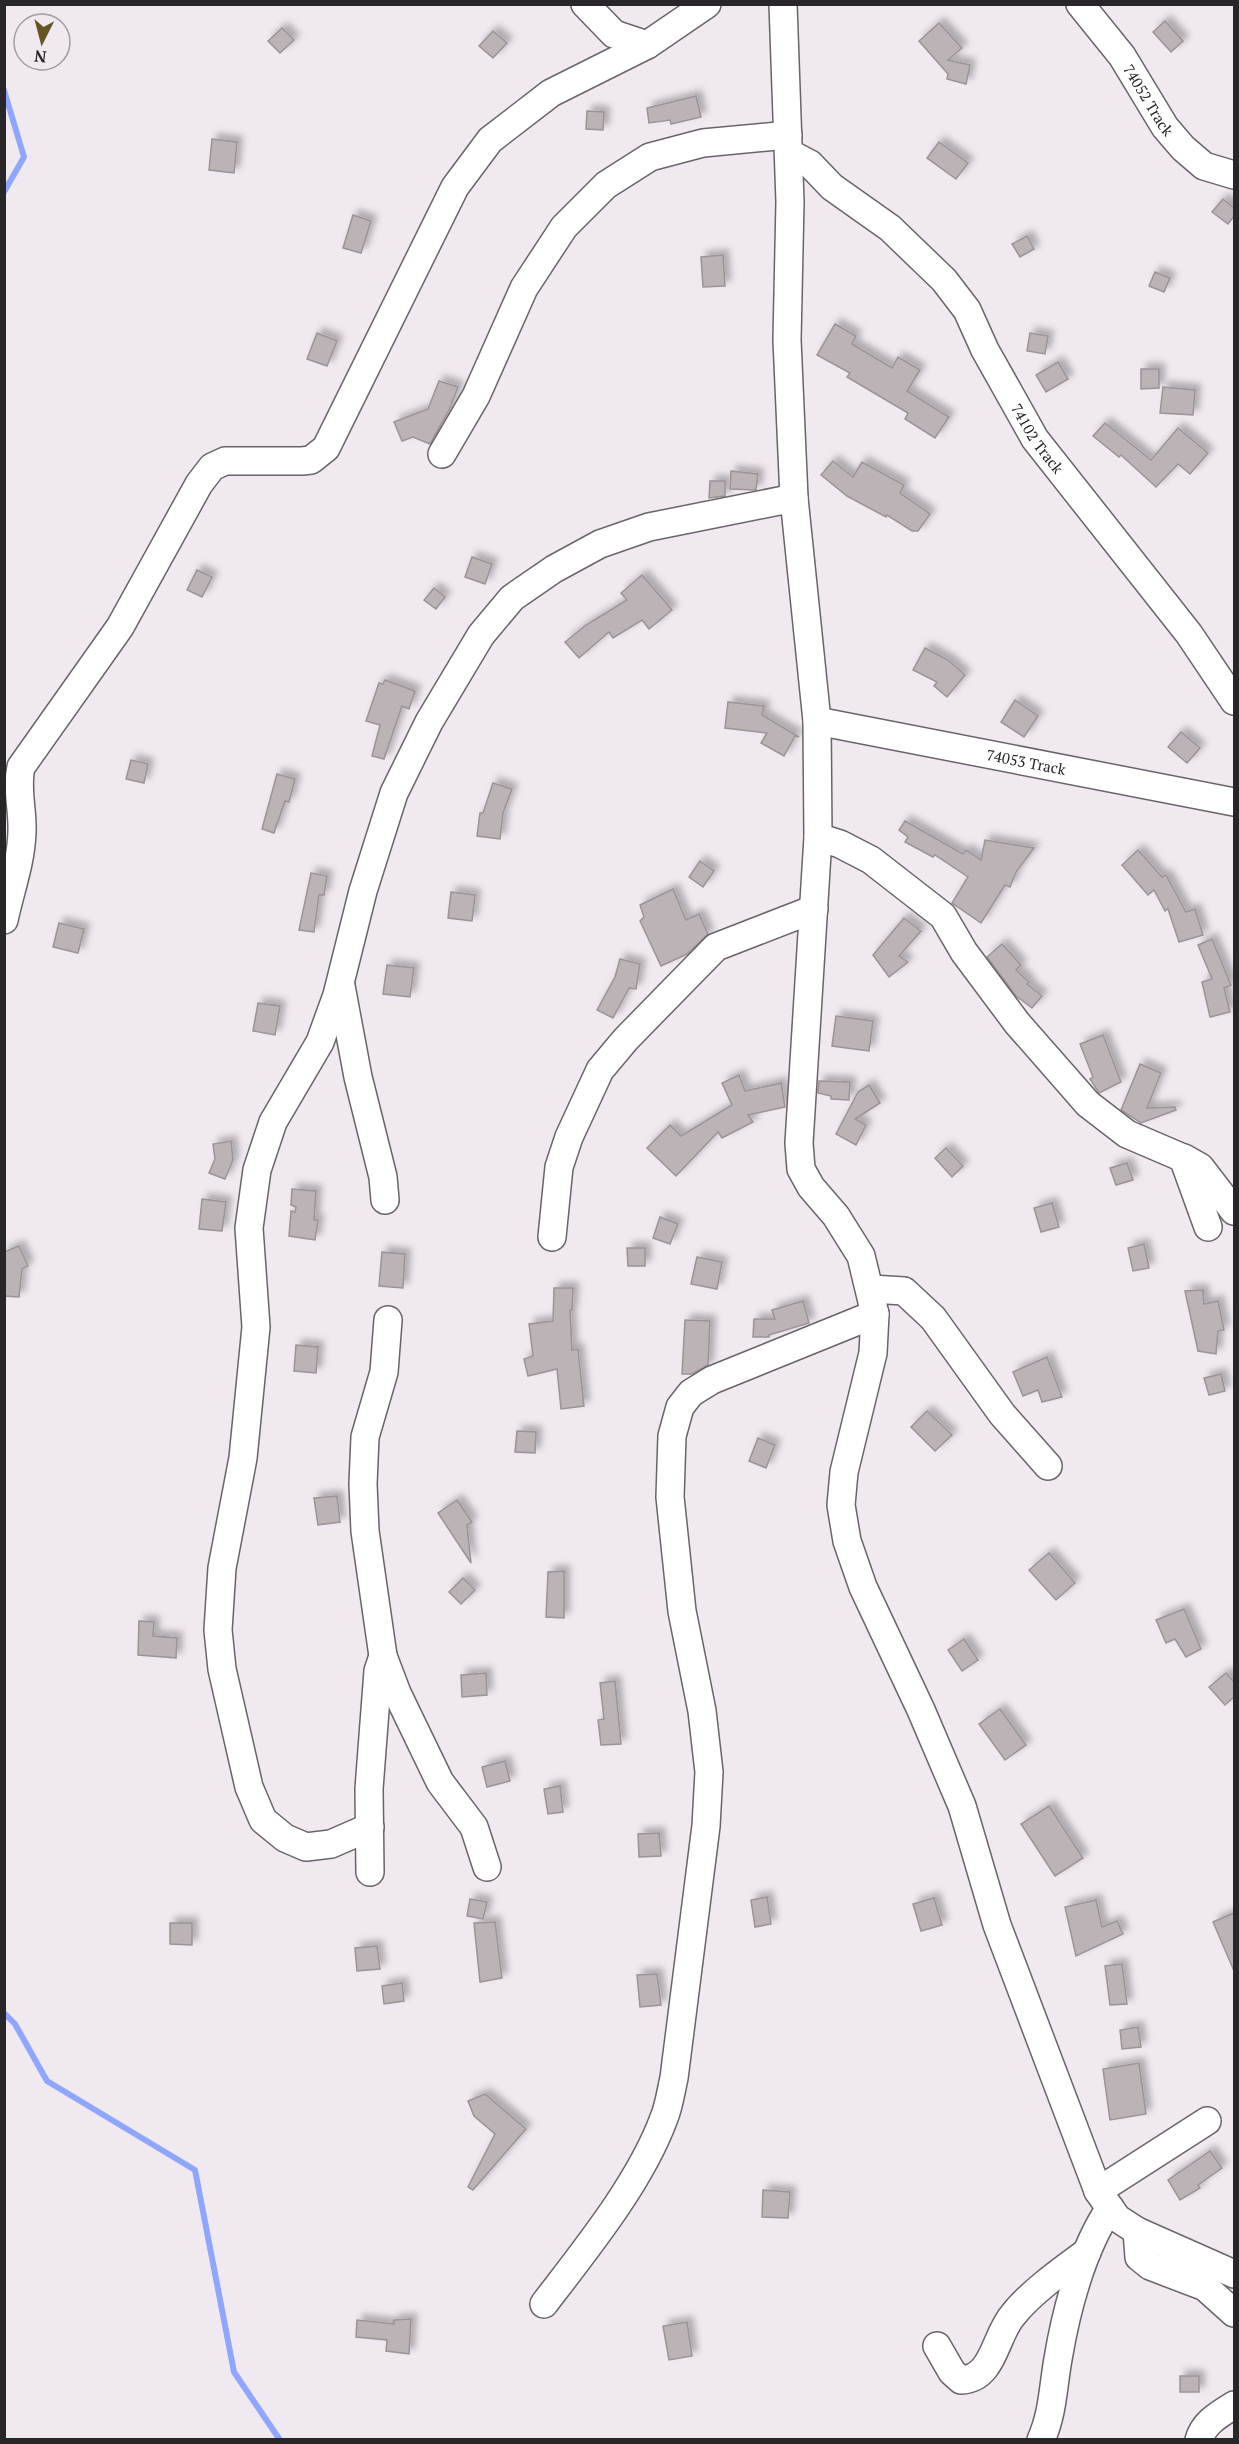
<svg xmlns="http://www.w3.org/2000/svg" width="1239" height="2444" viewBox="0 0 1239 2444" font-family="'PT Serif',serif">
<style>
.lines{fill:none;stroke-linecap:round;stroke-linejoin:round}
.stream{stroke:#8fa6fe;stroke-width:6}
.building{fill:#bbb3b6;stroke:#9b9396;stroke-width:1.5;filter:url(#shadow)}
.minor-casing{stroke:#69646a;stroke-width:30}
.minor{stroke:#fff;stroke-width:27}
.labels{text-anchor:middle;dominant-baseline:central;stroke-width:4.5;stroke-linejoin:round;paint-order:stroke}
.street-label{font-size:15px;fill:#282628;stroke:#f0eaf0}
</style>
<defs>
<filter id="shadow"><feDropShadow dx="5.5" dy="-5.5" stdDeviation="3" flood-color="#0004"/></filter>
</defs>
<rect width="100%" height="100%" fill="#f0eaf0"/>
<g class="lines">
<g class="stream">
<path d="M4 90 24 157 4 192"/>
<path d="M4 2013 15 2024 47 2081 195 2170 234 2372 280 2440"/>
</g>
</g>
<g class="building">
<path d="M1165 21 1183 41 1171 52 1153 32Z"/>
<path d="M939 23 962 48 948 60 970 65 966 84 947 79 948 74 919 41Z"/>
<path d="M282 28 294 40 280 53 268 41Z"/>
<path d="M493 31 507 43 493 58 479 46Z"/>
<path d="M696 96 701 117 671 124 670 120 649 123 647 108Z"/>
<path d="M587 111 604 112 603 130 586 129Z"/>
<path d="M212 139 237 142 234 173 209 170Z"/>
<path d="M939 142 968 163 956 179 927 158Z"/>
<path d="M1223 199 1234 208V216L1228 224 1212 212Z"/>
<path d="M353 215 371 221 361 253 343 248Z"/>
<path d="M1027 236 1034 249 1020 257 1012 244Z"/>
<path d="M723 255 725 286 703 287 701 257Z"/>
<path d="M1155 272 1170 278 1164 292 1149 286Z"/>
<path d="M835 324 856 336 852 344 892 368 898 357 920 370 907 391 949 417 935 438 905 419 908 413 847 377 850 373 817 355Z"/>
<path d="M317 333 337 341 327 366 307 359Z"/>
<path d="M1030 333 1048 336 1045 354 1027 351Z"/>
<path d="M1058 362 1068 379 1046 392 1036 375Z"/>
<path d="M1141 369H1159V388L1141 389Z"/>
<path d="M439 381 458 387 450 408 430 444 413 437 402 441 394 422 428 409Z"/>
<path d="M1163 387 1195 390 1193 415 1160 413Z"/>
<path d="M1105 423 1151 460 1178 428 1208 453 1190 474 1178 464 1156 487 1121 455 1119 457 1093 436Z"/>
<path d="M833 461 853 477 862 462 904 485 900 493 930 514 918 531H912L887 515 886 517 847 496 821 475Z"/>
<path d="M731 471 758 474 756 490 730 489Z"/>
<path d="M710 481H725V496L709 498Z"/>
<path d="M472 557 492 564 485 584 465 577Z"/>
<path d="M197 570 212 577 202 597 187 590Z"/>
<path d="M642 575 672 610 649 629 642 620 613 638 609 632 579 658 565 642 586 625 627 600 621 593Z"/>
<path d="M434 588 445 597 436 609 424 600Z"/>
<path d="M925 648 948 660 965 675 947 697 934 686 937 682 913 670Z"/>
<path d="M385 680 415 691 409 709 402 706 384 759 372 756 380 725 366 721 379 683 383 684Z"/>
<path d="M1015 700 1038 716 1024 737 1001 722Z"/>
<path d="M728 702 764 706 762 715 799 737 795 736 784 756 761 743 767 733 725 728Z"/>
<path d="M1181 732 1200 748 1187 763 1168 747Z"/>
<path d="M131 760 148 764 144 783 126 779Z"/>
<path d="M277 774 295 779 289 802 285 801 274 833 262 829Z"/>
<path d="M493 783 512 789 503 813 500 839 477 836 480 813H483Z"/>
<path d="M905 821 963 854 966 850 981 860 985 840 1034 848 1016 872 1010 887 1005 885 981 923 952 903 968 877 935 855 933 857 905 842 908 837 899 830Z"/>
<path d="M1138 850 1162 877 1166 875 1186 912 1195 909 1203 935 1179 942 1168 909 1165 911 1154 890 1148 895 1122 865Z"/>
<path d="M700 861 714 871 703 887 689 877Z"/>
<path d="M311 873 327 876 324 895H319L314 932 299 930Z"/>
<path d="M673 889 686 920 699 914 708 934 687 954 661 966 640 921 644 917 640 905Z"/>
<path d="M451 892 475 895 472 921 448 918Z"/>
<path d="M904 918 921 931 899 956 908 962 889 977 873 955Z"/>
<path d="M59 923 84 929 78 953 53 947Z"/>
<path d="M1212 939 1231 985 1224 988 1230 1012 1210 1017 1202 982 1212 979 1198 945Z"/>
<path d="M1002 944 1021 965 1016 970 1029 982 1027 984 1042 996 1032 1008 1016 996 987 957Z"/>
<path d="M620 959 640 964 636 989 629 988 613 1018 597 1010 615 977Z"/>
<path d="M387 965 414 968 410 997 383 994Z"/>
<path d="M258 1003 280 1006 275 1035 253 1031Z"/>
<path d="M836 1016 873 1021 869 1051 832 1046Z"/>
<path d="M1103 1035 1121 1082 1099 1093 1090 1079 1093 1077 1080 1044Z"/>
<path d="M1140 1064 1161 1073 1147 1108 1175 1107 1176 1110 1141 1123 1121 1110Z"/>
<path d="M739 1075 745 1091 781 1083 785 1107 748 1115 753 1122 722 1138 718 1132 676 1176 647 1148 670 1125 681 1136 732 1105 722 1083Z"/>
<path d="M819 1081 850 1082 849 1100 831 1099V1096L818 1093Z"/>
<path d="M869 1085 880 1103 855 1119 866 1125 856 1145 836 1134 858 1092Z"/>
<path d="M231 1141 233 1160 225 1179 209 1173 215 1159 213 1144Z"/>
<path d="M946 1148 963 1166 952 1177 935 1158Z"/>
<path d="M1127 1163 1133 1180 1116 1185 1110 1168Z"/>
<path d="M292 1189 316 1191 314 1220H318L315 1240 289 1236 291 1211 295 1212 296 1207 291 1205Z"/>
<path d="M202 1199 226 1202 222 1231 199 1229Z"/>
<path d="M1052 1203 1059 1227 1041 1232 1034 1208Z"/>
<path d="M660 1217 678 1224 670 1244 653 1238Z"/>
<path d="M1144 1244 1149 1268 1133 1271 1128 1248Z"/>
<path d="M19 1246 28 1266 22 1269 19 1297 4 1296V1252Z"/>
<path d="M627 1248H645V1266H628Z"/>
<path d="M382 1252 405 1254 403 1288 379 1286Z"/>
<path d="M697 1257 722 1262 717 1289 691 1284Z"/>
<path d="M554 1288H573L572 1310H570L572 1350 578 1349 584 1406 561 1409 557 1369 528 1376 524 1359 533 1356 529 1324 553 1321Z"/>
<path d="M1203 1290 1204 1304 1218 1301 1224 1330 1218 1331 1216 1354 1198 1351 1185 1291Z"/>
<path d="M803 1301 809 1323 769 1335V1337H753L754 1319H775L772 1310Z"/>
<path d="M685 1320 710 1321 708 1365 692 1374H682Z"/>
<path d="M296 1345 318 1347 316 1373 294 1371Z"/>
<path d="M1047 1357 1062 1397 1042 1402 1038 1390 1023 1396 1013 1372Z"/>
<path d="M1221 1374 1225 1391 1209 1395 1204 1378Z"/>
<path d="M927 1411 952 1435 935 1451 911 1427Z"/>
<path d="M517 1431 536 1432 535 1453 515 1452Z"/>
<path d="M758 1438 775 1445 766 1468 749 1461Z"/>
<path d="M337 1496 340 1522 318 1525 314 1498Z"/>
<path d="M457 1500 472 1522 467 1525 471 1563 438 1513Z"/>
<path d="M1049 1553 1075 1583 1056 1600 1029 1570Z"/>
<path d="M564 1571V1618L546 1617 548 1572Z"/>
<path d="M463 1578 475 1590 461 1604 449 1592Z"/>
<path d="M1184 1609 1201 1649 1186 1657 1175 1639 1166 1643 1156 1620Z"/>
<path d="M139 1621 154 1622 153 1636 177 1638 176 1658 138 1655Z"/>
<path d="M964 1639 978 1660 962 1671 948 1650Z"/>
<path d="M486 1673 487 1695 462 1697 461 1675Z"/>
<path d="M1226 1673 1234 1682V1697L1225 1705 1209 1687Z"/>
<path d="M615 1681 621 1744 601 1745 598 1720 604 1719 600 1683Z"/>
<path d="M1000 1709 1026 1745 1005 1760 979 1724Z"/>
<path d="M505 1761 510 1781 487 1787 482 1767Z"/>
<path d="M560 1786 563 1812 548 1814 544 1789Z"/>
<path d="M1049 1806 1083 1858 1055 1876 1021 1824Z"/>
<path d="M659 1833 661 1856 639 1857 638 1834Z"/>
<path d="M767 1897 771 1924 755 1927 751 1900Z"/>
<path d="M934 1898 942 1925 921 1931 913 1904Z"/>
<path d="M470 1899 487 1902 483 1919 467 1916Z"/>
<path d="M1096 1900 1102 1927 1117 1921 1123 1934 1076 1956 1065 1907Z"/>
<path d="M1234 1913V1971L1213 1922Z"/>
<path d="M495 1922 502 1978 480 1982 474 1923Z"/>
<path d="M170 1923H192V1945L170 1944Z"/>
<path d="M377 1946 380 1969 357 1971 355 1948Z"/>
<path d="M1122 1964 1127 2004 1110 2005 1105 1966Z"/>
<path d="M657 1974 661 2005 640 2007 637 1975Z"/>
<path d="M402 1983 404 2001 384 2004 382 1986Z"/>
<path d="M1138 2027 1141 2047 1122 2049 1120 2030Z"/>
<path d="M1139 2063 1146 2114 1110 2120 1103 2069Z"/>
<path d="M485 2094 526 2129 473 2190 468 2187 495 2134 474 2116 468 2101Z"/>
<path d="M1210 2151 1222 2168 1198 2185 1200 2188 1180 2200 1168 2180Z"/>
<path d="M763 2190 790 2192 788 2218 762 2217Z"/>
<path d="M411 2319 409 2354 386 2351 387 2340 356 2337 357 2320 394 2324V2320Z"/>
<path d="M687 2322 692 2356 669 2360 663 2326Z"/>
<rect x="1180" y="2376" width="19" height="16"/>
</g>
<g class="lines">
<defs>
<g id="minor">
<path d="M585 4 614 34 647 45"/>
<path d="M783 4 790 202 787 340 794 498 817 721 818 837 799 1143 801 1169 811 1187 836 1216 861 1256 875 1314 873 1353 844 1472 841 1505 847 1541 863 1587 921 1710 962 1806 997 1925 1098 2191 1117 2218 1137 2231 1234 2274"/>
<path id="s1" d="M1080 4 1122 56 1165 127 1183 148 1204 166 1234 175"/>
<path id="s2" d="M789 153 810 164 832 187 890 228 944 280 967 310 985 350 1035 439 1189 634 1234 701"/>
<path d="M442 454 476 396 524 288 564 227 606 185 650 157 703 143 788 135"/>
<path id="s3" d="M817 721 1234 802"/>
<path d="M818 837 840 844 871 860 943 916 964 952 1017 1023 1088 1104 1127 1134 1183 1158 1208 1227"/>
<path d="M4 920C10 891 21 863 22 832 23 810 16 789 21 767L120 627 199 484 212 467 225 461H302L311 460 326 448 455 187 490 140 551 93 647 45 707 4"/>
<path d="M341 986 358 1077 383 1177 385 1200"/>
<path d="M1184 1158 1200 1167 1234 1211"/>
<path d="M552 1237 559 1167 569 1137 600 1070 626 1039 716 947 814 909"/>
<path d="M871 1289 904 1291 933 1318 1002 1414 1048 1466"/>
<path d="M388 1320 384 1372 365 1437 363 1484 365 1531 383 1656 397 1693 440 1782 474 1827 487 1867"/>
<path d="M370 1827 331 1844 306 1847 285 1838 263 1820 249 1787 222 1669 218 1630 222 1568 243 1458 256 1327 249 1228 257 1170 273 1122 320 1042 337 995 363 891 394 793 429 722 481 635 512 598 554 569 600 544 649 527 794 498"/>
<path d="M370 1872 369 1789 378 1671 383 1656"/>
<path d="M1098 2191 1207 2121"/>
<path d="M1137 2231 1139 2257 1150 2266 1205 2287 1234 2313"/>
<path d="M544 2304C586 2249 640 2183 664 2118 669 2106 671 2091 674 2078L706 1826 709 1772 702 1711 682 1611 670 1497 672 1436 680 1407 691 1393 712 1380 875 1314"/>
<path d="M937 2346 952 2372 961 2380C994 2379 995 2335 1013 2315 1031 2292 1064 2269 1087 2252"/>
<path d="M1041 2440C1053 2413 1053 2387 1058 2359 1066 2311 1082 2249 1110 2208"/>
<path d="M1199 2440C1204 2422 1220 2414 1234 2405"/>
</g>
</defs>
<use href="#minor" class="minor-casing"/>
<use href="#minor" class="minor"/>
</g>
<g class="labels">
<g class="street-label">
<text stroke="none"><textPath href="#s1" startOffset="118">74052 Track</textPath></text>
<text stroke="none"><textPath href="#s2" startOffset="386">74102 Track</textPath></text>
<text stroke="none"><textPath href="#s3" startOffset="213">74053 Track</textPath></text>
</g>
</g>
<rect width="1239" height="2444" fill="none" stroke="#282628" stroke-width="12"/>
<g transform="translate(42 42) rotate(186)"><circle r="28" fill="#f0eaf0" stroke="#a09ca0" stroke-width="1.5"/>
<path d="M0-4.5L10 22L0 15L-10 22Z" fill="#645623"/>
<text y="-9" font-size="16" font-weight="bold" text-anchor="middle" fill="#282628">N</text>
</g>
</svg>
